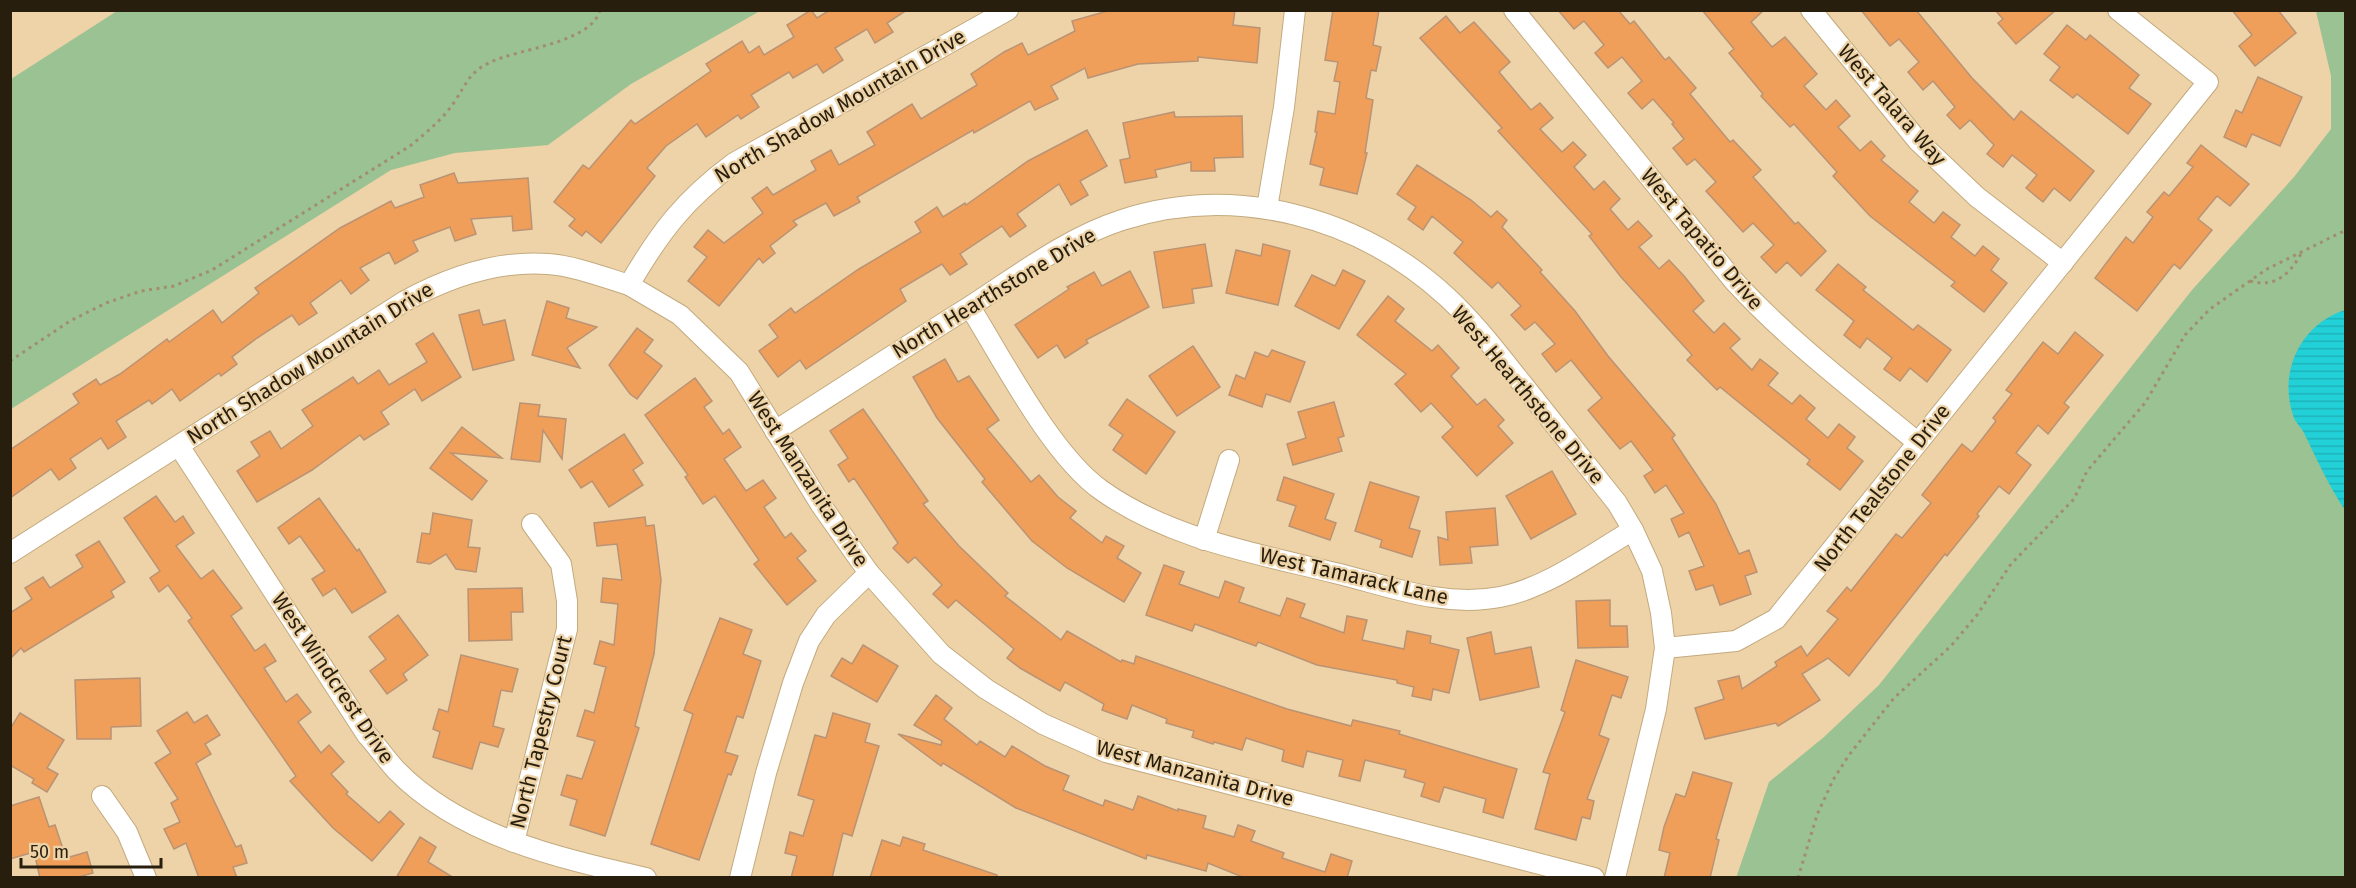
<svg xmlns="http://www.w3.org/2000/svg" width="2356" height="888" viewBox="0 0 2356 888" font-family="'Fira Sans',sans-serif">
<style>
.green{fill:#9bc293}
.water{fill:url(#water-rules)}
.building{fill:#ef9f5a;stroke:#ba9374;stroke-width:1.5}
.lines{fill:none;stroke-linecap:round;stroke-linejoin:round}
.street-casing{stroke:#c3aa7f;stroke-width:22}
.path{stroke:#a18e6c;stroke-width:3;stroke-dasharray:3 4.5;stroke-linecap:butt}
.street{stroke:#fff;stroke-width:20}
.labels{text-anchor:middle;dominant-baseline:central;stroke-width:4.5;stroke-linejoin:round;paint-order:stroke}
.street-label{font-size:21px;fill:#271e0d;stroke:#edd3a7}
</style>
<defs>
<pattern id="water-rules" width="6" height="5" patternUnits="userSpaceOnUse" patternTransform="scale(1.5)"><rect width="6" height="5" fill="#22d0d8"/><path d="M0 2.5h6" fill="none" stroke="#1fb2b8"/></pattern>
</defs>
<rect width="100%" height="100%" fill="#edd3a7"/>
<g class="green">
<path d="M117 11V10L760 11 631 84 548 145 455 153 391 170 11 409V79Z"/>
<path d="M2316 11H2345V877L1736 878 1769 782 1824 737 1879 685 2192 290 2294 177 2331 129V76Z"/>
</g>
<path class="water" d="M2345 310H2346L2345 510C2329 486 2317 460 2304 433 2301 427 2296 423 2294 418 2277 372 2301 324 2345 310Z"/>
<g class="building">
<path d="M811 10 817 18 830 10H907L887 23 893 32 875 43 867 29 835 48 843 60 823 73 817 64 793 78 789 72 751 95 759 107 741 119 738 115 706 137 697 124 666 146 647 168 655 176 601 243 586 231 582 236 569 226 575 219 554 202 583 165 589 169 631 120 635 124 711 71 706 64 742 41 749 53 759 46 764 55 794 37 787 25Z"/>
<path d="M1111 10H1235L1233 25 1260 28 1257 63 1198 57V61L1138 64 1088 78 1085 68 1051 86 1058 99 1035 110 1030 101 974 133 973 130 857 197 860 202 834 216 826 203 793 221 797 225 770 246 775 253 763 263 759 258 719 306 688 281 707 257 694 247 708 230 724 243 763 213 752 198 767 187 773 195 816 170 811 161 831 150 839 165 875 145 867 132 912 104 921 119 977 85 971 74 1004 52 1022 43 1028 55 1075 31 1072 21Z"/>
<path d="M1333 10H1379L1373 45 1381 47 1376 71 1371 70 1366 98 1373 100 1365 153H1367L1357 194 1320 185 1324 168 1310 164 1317 132H1315L1318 111 1335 114 1340 82 1334 81 1338 62 1325 60Z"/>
<path d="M1558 10H1618L1630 24 1634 21 1665 60 1669 57 1696 88 1690 94 1730 142 1733 140 1761 170 1753 177 1795 224 1798 222 1826 251 1801 276 1787 262 1776 273 1761 257 1774 245 1753 223 1743 232 1706 191 1716 182 1695 159 1687 165 1673 148 1684 139 1672 124 1674 123 1653 99 1642 109 1628 93 1642 81 1622 57 1608 68 1595 53 1604 45 1584 21 1574 29Z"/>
<path d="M1702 10H1764L1751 22 1772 47 1785 37 1817 74 1804 86 1826 110 1836 100 1850 116 1838 127 1860 151 1871 141 1885 156 1881 160 1918 191 1909 202 1934 223 1943 212 1960 225 1951 237 1975 256 1983 246 1999 259 1991 270 2007 283 1984 312 1951 286 1955 282 1870 216 1833 176 1837 172 1794 124 1790 127 1761 96 1763 94 1729 53 1734 49Z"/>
<path d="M1861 10H1916L1972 78 2014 120 2021 111 2094 171 2070 201 2054 188 2043 202 2026 188 2037 175 2012 155 2003 167 1987 154 1994 145 1970 120 1960 129 1947 115 1955 107 1933 81 1923 90 1908 72 1919 62 1899 39 1890 46Z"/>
<path d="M1995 10H2056L2016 44 1998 23 2003 19Z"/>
<path d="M2232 10H2278L2296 33 2255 66 2239 46 2252 35Z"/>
<path d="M1446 16 1460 33 1474 22 1510 62 1499 72 1531 110 1540 103 1553 118 1540 129 1562 152 1573 142 1586 155 1574 167 1594 190 1604 181 1620 199 1610 209 1628 230 1638 221 1652 236 1639 247 1659 269 1669 260 1684 276 1704 301 1693 311 1714 333 1724 323 1740 339 1730 348 1752 370 1760 359 1778 373 1768 385 1792 404 1800 395 1815 408 1806 419 1828 438 1839 424 1855 437 1847 448 1863 461 1840 490 1807 464 1810 460 1720 387 1717 390 1687 360 1692 355 1621 277 1589 236 1592 234 1498 131 1502 128 1420 38Z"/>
<path d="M2067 25 2086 40 2090 35 2139 75 2129 88 2151 104 2128 134 2077 94 2073 98 2050 80 2060 67 2044 54Z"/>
<path d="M2258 77 2302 97 2280 146 2252 134 2246 147 2224 137 2236 110 2242 113Z"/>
<path d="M1174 112 1175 117 1242 116 1243 157 1214 158 1215 171H1191V162L1155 170 1157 177 1125 183 1120 160 1130 158 1123 123Z"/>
<path d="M1087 130 1107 166 1080 181 1088 195 1071 205 1059 184 1017 214 1026 226 1010 237 1002 226 960 254 967 264 950 275 942 264 900 289 906 301 806 369 800 360 778 377 759 351 778 337 769 325 791 308 795 313 859 269 921 232 915 222 937 207 943 217 965 203 966 205 1028 161Z"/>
<path d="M2201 145 2249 184 2230 206 2217 196 2198 219 2212 230 2180 269 2174 264 2137 311 2095 278 2126 237 2133 243 2153 217 2147 212 2164 192 2169 196 2193 167 2187 163Z"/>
<path d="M1417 165 1471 200 1491 217 1497 211 1507 220 1502 227 1542 270 1540 272 1575 311 1608 356 1675 435 1672 438 1716 504 1739 554 1749 550 1757 572 1745 576 1751 594 1720 605 1713 585 1696 590 1689 571 1704 566 1689 532 1679 537 1671 519 1684 513 1666 485 1655 493 1644 476 1653 470 1631 441 1620 449 1588 410 1602 398 1571 360 1556 372 1542 354 1555 344 1535 322 1525 330 1511 315 1521 306 1498 282 1492 288 1454 253 1463 242 1432 216 1423 230 1408 219 1416 207 1397 194Z"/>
<path d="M454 173 458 183 528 178 532 229 513 231 512 216 471 219 476 234 455 241 450 227 413 241 418 251 395 264 389 252 360 268 369 280 351 294 341 280 310 303 317 313 299 325 292 315 257 338 232 357 237 364 221 376 219 373 180 401 172 389 152 404 149 400 116 421 126 437 108 449 101 438 70 459 76 468 59 480 51 469 10 498V450L79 403 73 394 96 379 100 385 120 374 167 339 169 342 213 310 222 323 259 293 255 288 340 228 391 201 395 208 424 197 420 185Z"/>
<path d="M1205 244 1212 286 1192 289 1194 303 1163 308 1154 252Z"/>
<path d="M1263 244 1290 251 1278 305 1226 293 1236 250 1261 256Z"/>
<path d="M1838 264 1866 287 1863 290 1913 330 1918 325 1951 350 1927 382 1910 368 1900 381 1884 369 1892 358 1867 338 1860 348 1844 335 1854 321 1816 290Z"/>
<path d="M1343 270 1365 281 1339 329 1295 306 1312 275 1335 286Z"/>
<path d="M1130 271 1149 307 1086 340 1088 343 1065 358 1057 345 1038 358 1015 325 1069 289 1067 287 1094 272 1102 286Z"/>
<path d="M1388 296 1404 309 1395 321 1432 351 1438 345 1459 368 1451 376 1477 405 1485 399 1504 420 1498 426 1513 443 1477 476 1442 437 1453 427 1431 403 1421 412 1395 384 1406 374 1357 335Z"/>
<path d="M547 301 569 308 566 318 597 327 567 348 580 368 532 355Z"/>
<path d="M479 310 483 325 505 320 514 360 473 370 459 315Z"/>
<path d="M637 328 653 340 644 352 662 366 637 399 630 394 609 365Z"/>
<path d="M2075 332 2103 355 2064 403 2069 407 2048 434 2038 425 2016 453 2031 465 2009 494 1999 486 1977 514 1979 516 1947 556 1945 554 1849 676 1828 658 1802 674 1820 700 1778 726 1776 723 1705 739 1695 708 1724 699 1718 681 1739 676 1742 689 1777 666 1775 662 1801 646 1807 656 1838 619 1827 611 1847 587 1851 591 1896 534 1902 538 1931 503 1922 495 1962 444 1972 452 1996 421 1993 418 2012 394 2006 390 2043 342 2058 354Z"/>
<path d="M433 333 461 377 422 401 415 389 381 412 389 424 364 440 360 435 312 470 257 502 237 471 260 456 251 442 270 431 281 449 313 426 302 410 353 377 358 384 379 370 389 385 427 362 416 344Z"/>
<path d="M1193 346 1220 387 1177 416 1149 376Z"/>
<path d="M1272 350 1305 362 1290 402 1266 394 1262 407 1229 395 1236 375 1245 379 1255 352 1268 357Z"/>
<path d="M945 359 958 382 969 376 999 420 987 429 1031 482 1039 475 1058 497 1076 511 1070 518 1102 543 1106 536 1124 546 1117 558 1141 573 1124 602 1067 568 1032 541 982 482 985 479 937 418 913 377Z"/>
<path d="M695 378 712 401 704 407 723 434 729 429 741 447 724 459 746 491 763 480 776 498 764 507 785 538 791 533 806 551 797 558 816 581 787 605 754 564 759 560 715 496 703 504 685 477 688 475 645 415Z"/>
<path d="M1127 399 1175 432 1146 474 1113 450 1123 435 1109 425Z"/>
<path d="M1334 402 1344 436 1338 438 1342 451 1293 465 1287 444 1306 438 1298 412Z"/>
<path d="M520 403 540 405 538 416 566 419 562 459 543 430 540 462 511 459Z"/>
<path d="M863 409 928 501 923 504 959 546 1008 593 1005 596 1061 640 1067 631 1121 662 1122 660 1134 664 1136 656 1287 709 1351 726 1353 720 1400 731 1399 734 1517 769 1503 818 1483 812 1486 799 1444 787 1439 802 1421 796 1425 783 1404 777 1406 770 1365 760 1360 781 1339 776 1343 760 1307 751 1303 767 1282 761 1284 750 1246 738 1242 750 1214 742 1213 744 1192 737 1194 731 1166 723 1167 719 1132 705 1127 719 1102 710 1104 704 1065 682 1060 691 1020 668 1007 658 1014 649 956 600 948 608 933 594 942 585 915 557 908 563 893 548 898 543 854 478 849 482 838 465 848 458 830 431Z"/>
<path d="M462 427 502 458 451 453 487 481 472 500 430 468Z"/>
<path d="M624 434 643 463 633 470 643 485 609 507 592 481 581 488 569 470Z"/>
<path d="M1552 471 1576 514 1531 539 1506 496Z"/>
<path d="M1284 477 1334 494 1325 519 1336 523 1330 540 1289 526 1296 506 1277 500Z"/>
<path d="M1370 482 1419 497 1409 528 1420 531 1412 557 1380 547 1382 540 1355 531Z"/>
<path d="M156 496 175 522 183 516 194 533 176 546 201 579 213 570 242 608 231 616 255 651 265 644 276 661 264 668 286 702 297 694 311 712 298 722 321 753 329 745 344 762 331 774 348 792 346 794 379 823 390 811 404 824 372 861 333 828 290 781 296 776 188 621 192 618 168 585 159 592 150 578 160 571 124 518Z"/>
<path d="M319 498 357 551 359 549 386 592 352 613 335 588 323 596 312 579 325 571 300 536 289 544 278 528Z"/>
<path d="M1495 508 1498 545 1470 547 1472 563 1440 565 1438 537 1448 540 1446 512Z"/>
<path d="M433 513 472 520 468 547 480 548 476 572 456 569 446 554 430 564 417 562 422 533 430 534Z"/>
<path d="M645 517 646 526 654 525 661 580 654 654 635 726 639 728 605 836 570 825 577 800 561 795 567 775 582 779 595 741 577 736 585 710 594 713 606 667 594 664 600 641 614 645 618 604 601 602 603 578 622 580 617 544 597 546 594 523Z"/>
<path d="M99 541 125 582 111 591 114 597 24 652 21 648 10 659V613L32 599 25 588 43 577 50 588 83 567 76 555Z"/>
<path d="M1164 565 1184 572 1179 584 1219 598 1225 581 1244 588 1239 602 1280 616 1287 598 1305 604 1300 617 1344 633 1347 616 1367 620 1362 640 1404 649 1407 631 1431 636 1430 643 1459 650 1449 693 1433 689 1431 700 1412 696 1414 687 1397 683V680L1317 665 1258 642 1256 646 1195 624 1192 631 1146 615Z"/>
<path d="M522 588 523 612H511L512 640 469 641 468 589Z"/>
<path d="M1610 600V626H1627L1628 647 1578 648 1576 601Z"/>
<path d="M398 615 428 655 403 674 407 680 387 694 370 671 386 659 369 637Z"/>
<path d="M720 618 752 630 743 654 761 661 743 718 737 716 725 752 738 756 731 775 728 774 699 860 651 844 693 714 684 710Z"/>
<path d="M1491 632 1495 654 1531 647 1539 687 1480 700 1467 638Z"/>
<path d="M863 645 898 666 877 702 831 676 842 658 852 664Z"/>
<path d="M461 655 518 669 512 692 501 690 493 726 504 729 498 747 480 742 472 769 433 757 440 732 433 729 439 709 448 712Z"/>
<path d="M1576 660 1628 677 1621 698 1612 695 1599 735 1609 739 1587 799 1594 801 1590 819 1582 817 1576 840 1535 829 1550 774 1543 772 1565 712 1561 710Z"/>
<path d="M140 678 141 726 111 727V739H77L75 680Z"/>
<path d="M936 695 952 708 944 719 977 745 980 741 1005 757 1012 746 1045 766 1069 776 1063 790 1103 806 1105 800 1133 810 1138 796 1178 811V809L1206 816 1203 828 1234 837 1238 825 1255 831 1251 841 1284 853 1282 858 1325 872 1331 854 1352 861 1347 878H1245L1208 863 1206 871 1147 855 1146 859 1016 808 943 763 941 766 898 734 941 745 942 741 914 725Z"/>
<path d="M187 712 194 723 207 715 220 735 205 744 211 754 196 763 236 847 241 845 247 863 233 867 237 878H199L186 843 174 849 164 829 180 822 171 803 178 799 155 763 171 753 157 731Z"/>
<path d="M20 713 64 740 47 768 58 774 47 792 32 783 34 779 10 765V729Z"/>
<path d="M833 713 870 724 865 742 879 746 852 836 843 833 832 878H791L797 856 785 853 790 832 803 836 814 800 798 795 815 735 826 738Z"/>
<path d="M1693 772 1732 783 1716 839 1719 840 1710 878H1664L1670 853 1659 850 1664 827 1676 794 1685 797Z"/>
<path d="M39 797 49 827 55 825 66 858 87 852 93 873 75 878H40L34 852 10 859V806Z"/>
<path d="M420 837 436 847 428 862 454 878H396Z"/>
<path d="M903 837 925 844 923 850 997 875V878H870L882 840 900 846Z"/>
</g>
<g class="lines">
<defs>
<g id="street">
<path d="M1514 10 1734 281C1789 341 1854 390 1917 442"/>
<path d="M1811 10 1918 141 1977 197 2063 263"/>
<path d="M1267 208 1284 107 1295 10"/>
<path d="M629 285 680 315 739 372 821 505 869 573 941 654 986 689 1043 724 1106 752 1594 878"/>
<path d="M970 307C1003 360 1051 454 1101 490 1170 539 1255 553 1335 573 1389 586 1443 608 1500 597 1547 588 1592 554 1633 530"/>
<path d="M775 431C839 390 902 349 966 309 1016 277 1066 238 1122 220 1236 183 1360 217 1447 297 1476 324 1499 355 1524 386 1555 425 1586 464 1617 503L1633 530 1652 571 1661 613 1665 648 1656 709 1615 878"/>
<path d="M179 446 367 735C377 746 386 759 396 770 460 836 559 858 646 878"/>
<path d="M1204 540 1229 460"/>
<path d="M10 553 405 301C449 277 497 260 548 264 575 266 603 277 629 285 660 232 684 200 734 163L1008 10"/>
<path d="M1665 648 1736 641 1776 619 2208 82 2118 10"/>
<path d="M102 796 127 832 146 878"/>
<path d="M514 842 567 629V601L561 564 532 524"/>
<path d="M740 878 766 773 793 683 809 641 826 615 869 573"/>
</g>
</defs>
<use href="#street" class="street-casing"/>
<g class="path">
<path d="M2250 281C2276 288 2290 274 2302 252"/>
<path d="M10 361 70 321 106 303 141 291 174 286 212 270 410 146C426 133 443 119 455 101 467 83 469 72 491 62 517 49 592 43 600 10"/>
<path d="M1798 878 1817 815 1833 780 1849 755 1894 698 1951 646 1977 615 2011 564 2074 499 2087 471 2145 403 2185 335 2210 309 2267 269 2346 230"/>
</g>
<use href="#street" class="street"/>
</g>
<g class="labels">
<g class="street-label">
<text transform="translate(1892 105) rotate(49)">West Talara Way</text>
<text transform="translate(840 106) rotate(-30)">North Shadow Mountain Drive</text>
<text transform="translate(1702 239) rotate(50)">West Tapatio Drive</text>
<text transform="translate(994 293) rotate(-31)">North Hearthstone Drive</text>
<text transform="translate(310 363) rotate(-32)">North Shadow Mountain Drive</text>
<text transform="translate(1528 395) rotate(50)">West Hearthstone Drive</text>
<text transform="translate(808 479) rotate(57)">West Manzanita Drive</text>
<text transform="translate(1882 488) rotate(-52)">North Tealstone Drive</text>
<text transform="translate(1354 576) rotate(13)">West Tamarack Lane</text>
<text transform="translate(333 678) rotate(56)">West Windcrest Drive</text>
<text transform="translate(541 732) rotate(-76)">North Tapestry Court</text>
<text transform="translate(1195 773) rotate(15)">West Manzanita Drive</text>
</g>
</g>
<rect width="2356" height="888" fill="none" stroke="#271e0d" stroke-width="24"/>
<path d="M21 858v9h140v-9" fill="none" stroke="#271e0d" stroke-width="3"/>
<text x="30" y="858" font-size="18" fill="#271e0d" stroke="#edd3a7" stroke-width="4.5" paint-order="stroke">50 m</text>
</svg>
